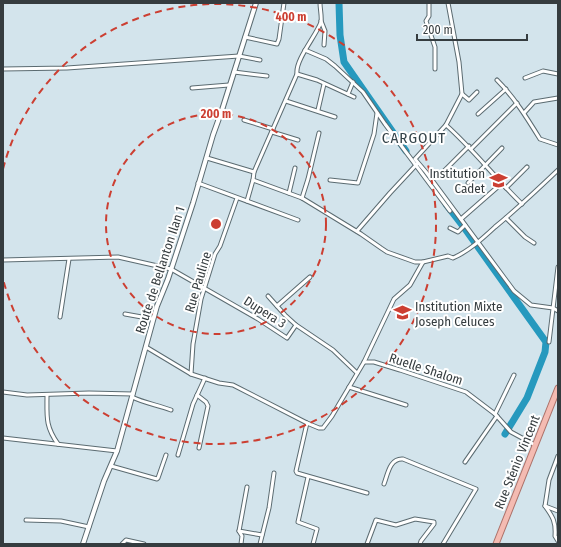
<svg xmlns="http://www.w3.org/2000/svg" width="561" height="547" viewBox="0 0 561 547" font-family="'Fira Sans Condensed',sans-serif">
<style>
.lines{fill:none;stroke-linecap:round;stroke-linejoin:round}
.river{stroke:#2699be;stroke-width:7}
.minor-casing{stroke:#5b6b71;stroke-width:5}
.tertiary-casing{stroke:#5b6b71;stroke-width:6}
.primary-casing{stroke:#ac7169;stroke-width:7}
.minor{stroke:#fff;stroke-width:3}
.tertiary{stroke:#fff;stroke-width:4}
.primary{stroke:#f4bbb2;stroke-width:5}
.ring{fill:none;stroke:#cc3f32;stroke-width:2;stroke-dasharray:7 5}
.labels{text-anchor:middle;dominant-baseline:central;stroke-width:4;stroke-linejoin:round;paint-order:stroke}
.poi-label{font-size:13px;fill:#353c3f;stroke:#fff;text-anchor:end}
.street-label{font-size:13px;fill:#353c3f;stroke:#fff}
.quarter-label{font-size:15px;letter-spacing:1px;fill:#344349;stroke:#fff}
.centre{fill:#cc3f32;stroke:#fff;stroke-width:2}
.ring-label{font-size:12px;text-anchor:middle;font-weight:bold;fill:#cc3f32;stroke:#fff;stroke-width:4;stroke-linejoin:round;paint-order:stroke}
</style>
<rect width="100%" height="100%" fill="#d3e4ec"/>
<g class="lines">
<g class="river">
<path d="M339 3 340 35 344 62 406 151"/>
<path d="M446 204 463 226 546 342 545 352 527 398 505 434"/>
</g>
<defs>
<g id="minor">
<path d="M429 3V16L426 21 435 47V69"/>
<path d="M448 3 459 62 462 94 446 125 415 159 426 172 514 291 531 305 553 308 558 311"/>
<path d="M321 21 325 31 324 45"/>
<path d="M245 37 277 44 279 39 284 3"/>
<path d="M305 50 326 59 335 66 363 92 385 124 450 211"/>
<path d="M3 69 67 68 239 56 260 60"/>
<path d="M234 72 267 76"/>
<path d="M297 74 317 80 354 97"/>
<path d="M525 78 543 71 558 74"/>
<path d="M497 80C514 97 527 118 540 139L558 145"/>
<path d="M192 88 229 85"/>
<path d="M348 94 353 82"/>
<path d="M462 94 469 100 477 92"/>
<path d="M286 101 335 117"/>
<path d="M318 110 324 84"/>
<path d="M524 113 534 102 558 98"/>
<path d="M478 114 506 89"/>
<path d="M244 120 273 129"/>
<path d="M446 125C473 149 496 179 522 204"/>
<path d="M272 132 298 140"/>
<path d="M471 149 517 103"/>
<path d="M207 158 254 172 253 180 302 198 361 234 381 248 387 252 415 262H423L448 256 453 258C469 251 482 239 495 227 517 209 537 190 558 170"/>
<path d="M445 170 469 146"/>
<path d="M254 172 297 74C295 60 316 36 321 22 322 17 320 9 320 3"/>
<path d="M330 180 358 183 374 134 377 113"/>
<path d="M198 183 298 220"/>
<path d="M468 183 502 148"/>
<path d="M506 188 527 167"/>
<path d="M289 193 295 168"/>
<path d="M302 198 308 179 319 133"/>
<path d="M247 201 253 180"/>
<path d="M506 218 525 237 534 243"/>
<path d="M461 219 501 184"/>
<path d="M450 228 458 232 465 225"/>
<path d="M357 231 390 193 417 164"/>
<path d="M3 260 118 257 171 269 258 319 287 338 296 325 333 350 357 373"/>
<path d="M268 296 285 315 296 325"/>
<path d="M277 306 310 277"/>
<path d="M125 314 153 319"/>
<path d="M60 317 69 259"/>
<path d="M549 342 558 267"/>
<path d="M146 347 191 374 219 383 233 385 307 423 319 428H323L332 416 364 362 394 299 410 285 423 262"/>
<path d="M364 362H374L400 370 466 392 495 414 511 432 535 445"/>
<path d="M191 374 193 344 201 299 215 254 220 246 237 198"/>
<path d="M349 387 406 405"/>
<path d="M3 392 27 395 89 393 133 394"/>
<path d="M47 395C47 416 45 426 58 444"/>
<path d="M197 395 206 402 208 406 199 448"/>
<path d="M132 397C144 403 158 405 171 410"/>
<path d="M495 414 514 375"/>
<path d="M307 423 296 471 297 473 367 493"/>
<path d="M3 438 117 451"/>
<path d="M178 455 193 404 205 378"/>
<path d="M558 456 549 480 545 506 558 511"/>
<path d="M465 462 497 416"/>
<path d="M111 466 157 479 158 478 166 455"/>
<path d="M308 477 298 522 317 529 313 544"/>
<path d="M384 484C388 473 390 458 403 459L476 489 443 544"/>
<path d="M247 487 239 531 262 535"/>
<path d="M545 506C553 517 556 522 555 536L558 541"/>
<path d="M26 520 61 521 89 527"/>
<path d="M239 531 242 536 241 544"/>
<path d="M122 544 126 540 144 544"/>
<path d="M260 544 269 508 274 473"/>
<path d="M367 544 376 520 396 525 415 519 434 522V524L421 541 420 544"/>
</g>
<path id="tertiary" d="M83 544 104 481 117 451 157 306 168 279 193 203 213 135 222 110 256 3"/>
<path id="primary" d="M496 544 558 388"/>
</defs>
<use href="#minor" class="minor-casing"/>
<use href="#tertiary" class="tertiary-casing"/>
<use href="#primary" class="primary-casing"/>
<use href="#minor" class="minor"/>
<use href="#tertiary" class="tertiary"/>
<use href="#primary" class="primary"/>
</g>
<g class="ring">
<circle cx="216" cy="224" r="110"/>
<path d="M3 169A220 220 0 1 1 3 279"/>
</g>
<defs>
<symbol id="school-bare" viewBox="-9 -9 18 18"><path d="M0-5L7-2L0 1L-7-2ZM-4 1L0 2.5L4 1V4Q0 6-4 4Z" fill="#cc3f32" stroke="#fff" stroke-width="2.5" paint-order="stroke"/></symbol>
</defs>
<g fill-rule="evenodd">
<use href="#school-bare" x="486" y="168" width="25" height="25"/>
<use href="#school-bare" x="390" y="300" width="25" height="25"/>
</g>
<g class="labels">
<g class="poi-label">
<text x="485" y="173">Institution<tspan x="485" dy="15">Cadet</tspan></text>
<text x="415" y="306" text-anchor="start">Institution Mixte<tspan x="415" dy="15">Joseph Celuces</tspan></text>
</g>
<g class="street-label">
<text transform="translate(160 270) rotate(-72)">Route de Bellanton Ilan 1</text>
<text transform="translate(198 282) rotate(-73)">Rue Pauline</text>
<text transform="translate(265 312) rotate(32)">Dupera 3</text>
<text transform="translate(426 369) rotate(18)">Ruelle Shalom</text>
<text transform="translate(517 462) rotate(-68)">Rue Sténio Vincent</text>
</g>
<g class="quarter-label">
<text x="414" y="138">CARGOUT</text>
</g>
</g>
<circle cx="216" cy="224" r="6" class="centre"/>
<g class="ring-label">
<text x="291" y="21">400 m</text>
<text x="216" y="118">200 m</text>
</g>
<rect width="561" height="547" fill="none" stroke="#353c3f" stroke-width="8"/>
<path d="M417 34v6h110v-6" fill="none" stroke="#353c3f" stroke-width="2"/>
<text x="423" y="34" font-size="12" fill="#353c3f" stroke="#ffffff" stroke-width="3" paint-order="stroke">200 m</text>
</svg>
